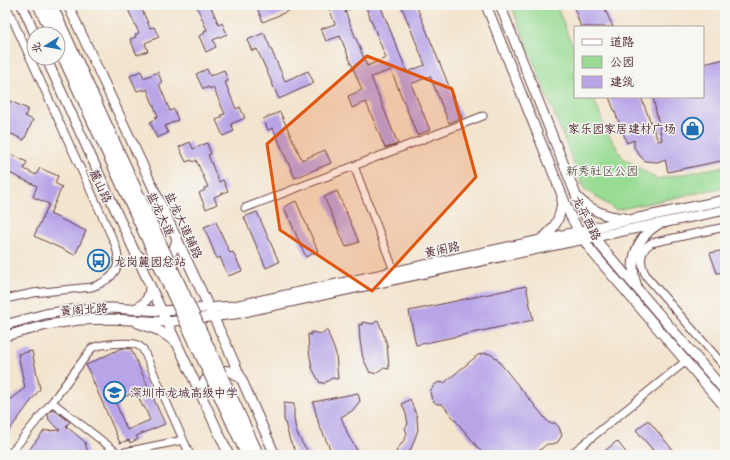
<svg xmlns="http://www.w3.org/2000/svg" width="730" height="460" viewBox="0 0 730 460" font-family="Delius,'LXGW WenKai TC',sans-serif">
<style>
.green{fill:#98db93;stroke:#717d5f}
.building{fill:#b8a5e8;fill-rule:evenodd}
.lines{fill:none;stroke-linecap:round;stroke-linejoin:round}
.minor-casing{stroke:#633d43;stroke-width:9}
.major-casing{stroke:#633d43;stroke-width:11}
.highway-casing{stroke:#633d43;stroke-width:13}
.minor{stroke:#fff;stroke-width:7}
.major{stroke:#fff;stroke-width:9}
.highway{stroke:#fff;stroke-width:11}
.highway-bridge-casing{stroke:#633d43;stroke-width:13;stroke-linecap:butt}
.highway-bridge{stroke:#fff;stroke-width:11}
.marked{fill:#e0560e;fill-opacity:0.2;stroke:#e0560e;stroke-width:3;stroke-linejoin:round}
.labels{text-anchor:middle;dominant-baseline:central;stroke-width:3;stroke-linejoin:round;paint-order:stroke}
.poi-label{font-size:12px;fill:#4a1f2b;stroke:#f6f6f2;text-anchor:start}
.park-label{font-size:12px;fill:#61574a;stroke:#f6f6f2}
.street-label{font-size:12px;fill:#4a1f2b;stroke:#f6f6f2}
</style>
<rect width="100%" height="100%" fill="#f6f6f2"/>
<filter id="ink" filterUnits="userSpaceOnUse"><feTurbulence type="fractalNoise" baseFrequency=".025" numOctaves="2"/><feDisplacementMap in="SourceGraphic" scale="8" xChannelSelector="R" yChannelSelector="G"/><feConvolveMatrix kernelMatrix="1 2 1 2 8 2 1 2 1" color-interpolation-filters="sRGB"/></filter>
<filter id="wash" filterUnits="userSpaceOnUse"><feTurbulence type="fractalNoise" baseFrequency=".012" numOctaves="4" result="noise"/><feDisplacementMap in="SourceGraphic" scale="16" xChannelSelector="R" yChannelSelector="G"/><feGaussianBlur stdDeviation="0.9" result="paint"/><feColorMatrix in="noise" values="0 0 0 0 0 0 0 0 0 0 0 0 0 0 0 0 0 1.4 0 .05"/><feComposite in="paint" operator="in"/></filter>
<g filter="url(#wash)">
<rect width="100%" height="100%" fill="#f3e4cd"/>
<path class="green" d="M511 5H556L575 51V97H593L607 132 623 158 657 179 725 166V187L616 210 584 189Z"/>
<g id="blocks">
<g class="building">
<path d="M126 5H140L150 28 154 27 159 37 145 43 148 51 137 55 130 39 136 37 135 35 139 33Z"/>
<path d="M196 5H210L219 25 222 23 227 34 213 40 216 47 206 52 199 36 205 33 204 31 207 30Z"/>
<path d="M256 5H302L263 22Z"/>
<path d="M328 5H358L345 11 367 66 386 58 365 5H380L407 72 425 65 401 5H416L462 118 449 123 430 76 411 84 430 130 417 135 391 70 371 77 398 144 385 148 366 102 352 108 348 96 362 90 340 36 326 41 321 29 335 24Z"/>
<path d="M573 5H603L613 27H581Z"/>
<path d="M264 33 285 81 308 71 314 83 279 99 257 49 252 51 247 40Z"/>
<path d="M725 59V160L668 172 665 159 658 162 645 161 640 156 634 147V140L627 143 609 97H641L658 141 662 140 653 97H703V64Z"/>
<path d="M207 69 210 76 224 70 228 81 225 82 236 109 240 107 245 118 231 124 234 131 223 136 216 120 222 117 221 115 225 114 213 87 210 89 209 87 203 89 196 74Z"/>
<path d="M141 71 144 78 158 72 162 83 159 84 170 111 174 109 178 120 165 126 168 133 157 138 150 122 156 119 155 117 158 116 147 89 144 91 143 89 137 91 130 76Z"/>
<path d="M10 101 28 109 25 116 33 120 24 140 5 131V125L8 119 5 118V107L7 108Z"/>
<path d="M280 112 302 160 325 150 331 163 295 178 273 128 268 130 263 119Z"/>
<path d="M190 142 193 149 207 143 211 154 208 155 219 182 223 180 228 191 214 197 217 204 206 209 199 193 205 190 204 188 208 187 196 160 193 162 192 160 186 162 179 147Z"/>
<path d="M8 153 27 162 24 169 36 175 40 168 58 176 55 183 62 187 50 214 86 231 75 255 34 236 49 204 33 197 37 186 5 171V161Z"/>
<path d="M337 191 359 242 346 247 324 197Z"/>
<path d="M296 201 318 251 306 257 284 207Z"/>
<path d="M257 212 279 262 266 268 244 217Z"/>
<path d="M216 222 230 253 233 252 242 271 228 276 220 257 217 259 204 227Z"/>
<path d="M725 250V272L717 273 710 253Z"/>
<path d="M526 286 533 320 416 345 409 311Z"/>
<path d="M378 320 387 344 389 369 383 368 374 374 372 372 370 373 363 358 360 341 359 324 362 325V322L373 324Z"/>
<path d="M327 330 336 354 338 379 332 378 323 384 322 382 320 383 312 368 309 351 308 334 311 335V332L322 334Z"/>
<path d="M122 348 131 349 165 424 136 436 138 439 130 443 129 440 120 443 86 365ZM136 392 143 407 144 406 150 420 127 430 115 401Z"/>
<path d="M32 351 40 389 5 436V397L9 400 25 388 18 354Z"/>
<path d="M484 353 490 354 495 357 549 423H555L559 427 562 435 558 442 553 444H547L534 455H484L442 404H437L432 400 430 392 434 385 439 382 444 383 478 355Z"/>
<path d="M358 393 360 401 352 411 341 417 349 437 360 455H333L319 425 313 402Z"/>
<path d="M410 399 417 417 418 430 411 449 406 455H400L396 451 405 439 407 434 405 428 408 424 406 414 402 404Z"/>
<path d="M284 403 294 404V418L296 431 302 443 311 455H298L290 441 284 419Z"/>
<path d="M53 409 70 422 66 426 85 442 88 454 82 455H35L29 450 44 431 60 430 49 420 48 414Z"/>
<path d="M648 420 677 455H657L636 430Z"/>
<path d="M617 441 628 455H600Z"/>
</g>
</g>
</g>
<g filter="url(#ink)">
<use href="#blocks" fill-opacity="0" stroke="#633d43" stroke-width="1"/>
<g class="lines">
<defs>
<g id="minor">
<path d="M354 166 396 276"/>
<path d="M245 208 483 116"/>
<path d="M725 227 651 243C638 252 640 265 647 277L725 367"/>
<path d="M5 299 33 293 92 287C115 279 123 267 115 244L6 5"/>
<path d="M52 402 119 454"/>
<path d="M9 455 52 402 92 348C99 344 126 342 135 344 138 345 140 346 143 349L190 455"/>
<path d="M116 455 125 452 183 440"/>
<path d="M570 455 686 361"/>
</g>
<g id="major">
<path d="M22 5 35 34"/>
<path d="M68 5 226 344 275 455"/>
<path d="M486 5 570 215 583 239 593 253 725 407"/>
<path d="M500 5 582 210 600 245 725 391"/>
<path d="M46 58 154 294 229 455"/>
<path d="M577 197C590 210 607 217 625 218"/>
<path d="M541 239C556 229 562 214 562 197"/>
<path d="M136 253C153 271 175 260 177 237"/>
<path d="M637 287C628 264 635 239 657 225"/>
<path d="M133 309C144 306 150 298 150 286"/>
<path d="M138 323 160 331 174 341"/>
<path d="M5 325 45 314 78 309 111 308 162 311 234 306 559 236 610 224 725 200"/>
<path d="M5 336 47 325 79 320 111 319 167 322 235 314 565 243 725 210"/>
<path d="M201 394C203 372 223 362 240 378"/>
</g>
<g id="highway">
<path d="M39 5 53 34"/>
<path d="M51 5 125 166"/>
<path d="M58 45 116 171"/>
</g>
</defs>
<use href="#minor" class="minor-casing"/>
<use href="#major" class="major-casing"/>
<use href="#highway" class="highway-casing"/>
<use href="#minor" class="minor"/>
<use href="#major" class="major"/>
<use href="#highway" class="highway"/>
<defs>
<g id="highway-bridge">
<path d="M125 166 258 455"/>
<path d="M116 171 247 455"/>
</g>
</defs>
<use href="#highway-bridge" class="highway-bridge-casing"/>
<use href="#highway-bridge" class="highway-bridge"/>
</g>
</g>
<path class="marked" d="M367 56 452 89 476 177 372 291 280 230 267 144Z"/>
<defs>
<symbol id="shop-ring" viewBox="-11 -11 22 22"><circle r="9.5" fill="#f6f6f2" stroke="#1f6fb2" stroke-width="1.5"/><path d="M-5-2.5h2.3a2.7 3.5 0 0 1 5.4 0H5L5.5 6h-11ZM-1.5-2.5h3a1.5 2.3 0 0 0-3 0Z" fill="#1f6fb2"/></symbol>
<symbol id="bus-ring" viewBox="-11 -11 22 22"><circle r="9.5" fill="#f6f6f2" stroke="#1f6fb2" stroke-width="1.5"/><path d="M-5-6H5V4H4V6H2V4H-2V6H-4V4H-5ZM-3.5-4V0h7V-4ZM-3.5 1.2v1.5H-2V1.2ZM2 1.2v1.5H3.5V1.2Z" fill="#1f6fb2"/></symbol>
<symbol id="school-ring" viewBox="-11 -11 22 22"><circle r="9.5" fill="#f6f6f2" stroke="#1f6fb2" stroke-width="1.5"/><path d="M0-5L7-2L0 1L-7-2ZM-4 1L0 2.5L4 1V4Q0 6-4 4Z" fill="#1f6fb2"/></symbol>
</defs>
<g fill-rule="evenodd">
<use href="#shop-ring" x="680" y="116" width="25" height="25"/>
<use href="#bus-ring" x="86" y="248" width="25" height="25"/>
<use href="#school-ring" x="102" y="380" width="25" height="25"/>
</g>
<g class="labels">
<g class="poi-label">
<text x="676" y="128" text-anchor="end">家乐园家居建材广场</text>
<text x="114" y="261">龙岗麓园总站</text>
<text x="130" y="392">深圳市龙城高级中学</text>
</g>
<g class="park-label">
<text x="602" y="170">新秀社区公园</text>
</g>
<g class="street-label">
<text transform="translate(101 186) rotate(65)">麓山路</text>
<text transform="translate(161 214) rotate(65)">盐龙大道</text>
<text transform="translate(587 218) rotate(63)">龙平西路</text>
<text transform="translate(184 225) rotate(65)">盐龙大道辅路</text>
<text transform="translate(442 249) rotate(-12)">黄阁路</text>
<text transform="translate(84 309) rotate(-4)">黄阁北路</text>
</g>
</g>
<rect width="730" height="460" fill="none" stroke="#f6f6f2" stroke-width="20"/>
<rect x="574" y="26" width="130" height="72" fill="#f6f6f2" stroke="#b1a0a2"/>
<rect x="582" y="39" width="20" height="6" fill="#ffffff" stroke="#b1a0a2"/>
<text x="610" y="46" font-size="12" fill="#4a1f2b">道路</text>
<rect x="582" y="56" width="20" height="12" fill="#98db93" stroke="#b1a0a2"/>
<text x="610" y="66" font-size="12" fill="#4a1f2b">公园</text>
<rect x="582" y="76" width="20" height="12" fill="#b8a5e8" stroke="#b1a0a2"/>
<text x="610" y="86" font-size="12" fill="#4a1f2b">建筑</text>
<g transform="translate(46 46) rotate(259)"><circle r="19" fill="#f6f6f2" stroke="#b1a0a2"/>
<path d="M0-3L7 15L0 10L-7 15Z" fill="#1f6fb2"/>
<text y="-6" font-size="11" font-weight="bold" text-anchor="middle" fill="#4a1f2b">北</text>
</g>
</svg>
